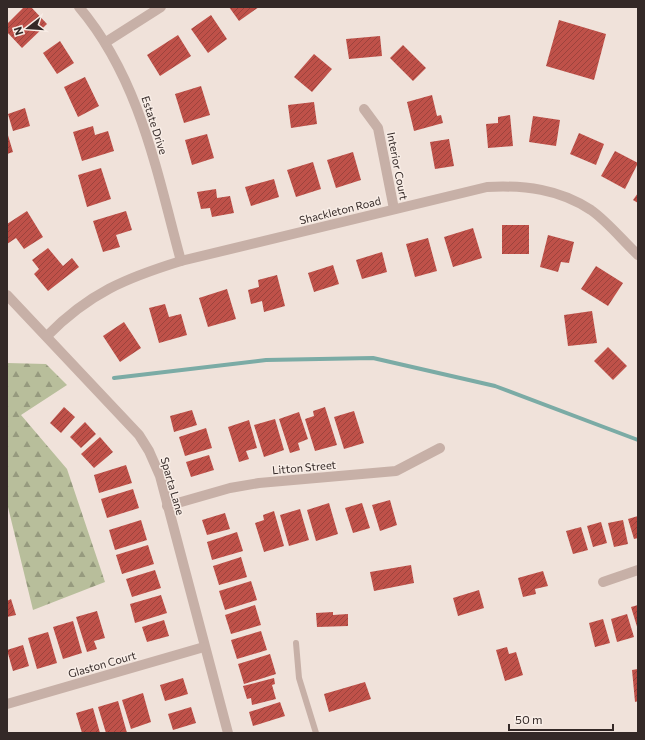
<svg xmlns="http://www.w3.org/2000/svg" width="645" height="740" viewBox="0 0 645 740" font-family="Commissioner,sans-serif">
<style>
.forest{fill:url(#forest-firs)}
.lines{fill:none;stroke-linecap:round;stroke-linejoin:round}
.stream{stroke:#7baba5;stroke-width:4}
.building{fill:url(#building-hatch)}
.service{stroke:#c7b0a7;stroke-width:6}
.minor{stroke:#c7b0a7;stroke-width:10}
.labels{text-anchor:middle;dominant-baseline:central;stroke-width:3;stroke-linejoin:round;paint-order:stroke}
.street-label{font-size:11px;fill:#342927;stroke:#f8ede6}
</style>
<defs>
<pattern id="forest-firs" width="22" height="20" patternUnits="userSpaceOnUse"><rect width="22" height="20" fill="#b8be9b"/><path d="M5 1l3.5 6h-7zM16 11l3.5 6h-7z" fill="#969a7e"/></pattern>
<pattern id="building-hatch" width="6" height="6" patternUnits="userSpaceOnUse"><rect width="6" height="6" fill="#bf5149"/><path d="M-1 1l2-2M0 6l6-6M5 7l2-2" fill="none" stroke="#9c433d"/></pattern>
</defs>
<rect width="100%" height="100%" fill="#f0e2da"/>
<path class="forest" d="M7 363 46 364 67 385 21 415 67 469 105 582 33 610 7 503Z"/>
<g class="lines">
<path class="stream" d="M114 378 266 360 373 358 495 386 638 440"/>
</g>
<g class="building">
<path d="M24 7H31L47 24 22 48 7 32V24Z"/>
<path d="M229 7H259L239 21Z"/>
<path d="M211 15 227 39 208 53 191 29Z"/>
<path d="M559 20 606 34 594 80 546 66Z"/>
<path d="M178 35 191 56 160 76 147 55Z"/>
<path d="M380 36 382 56 349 59 346 39Z"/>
<path d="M60 41 74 63 57 74 43 53Z"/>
<path d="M403 45 426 68 413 81 390 58Z"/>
<path d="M314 54 332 69 312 92 294 77Z"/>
<path d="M85 77 99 106 78 117 64 87Z"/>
<path d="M201 86 210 115 184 123 175 94Z"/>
<path d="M432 95 437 116 441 115 443 123 414 131 407 102Z"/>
<path d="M314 102 317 124 291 128 288 105Z"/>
<path d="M25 108 30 126 13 131 8 114Z"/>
<path d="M510 115 513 146 488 148 486 124 498 123V117Z"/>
<path d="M533 116 560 120 556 146 529 142Z"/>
<path d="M93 126 95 135 108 131 114 151 82 161 73 132Z"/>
<path d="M7 132 13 152 7 154Z"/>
<path d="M579 133 604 144 596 165 570 154Z"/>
<path d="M207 134 214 158 192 165 185 140Z"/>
<path d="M449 139 454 166 435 169 430 142Z"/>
<path d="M615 151 638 163 625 189 601 176Z"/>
<path d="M353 152 361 180 336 188 327 160Z"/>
<path d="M313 162 321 189 296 197 287 170Z"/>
<path d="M101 168 111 199 87 207 78 175Z"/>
<path d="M274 179 279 197 251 206 245 187Z"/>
<path d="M216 189 217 198 230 196 234 213 212 217 210 208 201 209 197 192Z"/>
<path d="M638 193V203L633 200Z"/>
<path d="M27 211 43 237 24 249 16 238 7 244V224Z"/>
<path d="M126 211 132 230 116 235 120 247 103 252 93 221Z"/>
<rect x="502" y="225" width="27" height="29"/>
<path d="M473 228 482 258 453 267 444 237Z"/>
<path d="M548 235 574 242 569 263 561 262 558 272 540 267Z"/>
<path d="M428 238 437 271 415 277 406 244Z"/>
<path d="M48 248 63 266 72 258 79 267 48 291 34 274 39 269 32 260Z"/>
<path d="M382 252 387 272 362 279 356 260Z"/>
<path d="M333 265 339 284 314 292 308 273Z"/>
<path d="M596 266 623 283 608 306 581 289Z"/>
<path d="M277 275 285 306 264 312 262 301 251 304 248 290 259 287 258 280Z"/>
<path d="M227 289 236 319 208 327 199 298Z"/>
<path d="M165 304 169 317 181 314 187 335 159 343 149 308Z"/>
<path d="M592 311 597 343 568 346 564 315Z"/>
<path d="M124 322 141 348 120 362 103 336Z"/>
<path d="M608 347 627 366 613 380 594 361Z"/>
<path d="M64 407 75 417 61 433 50 423Z"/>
<path d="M325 407 337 445 315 451 305 419 314 416 313 411Z"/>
<path d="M192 410 197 425 174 432 170 416Z"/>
<path d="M354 411 364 443 344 449 334 417Z"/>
<path d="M299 412 308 439 298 443 300 450 290 453 279 419Z"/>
<path d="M275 419 284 450 264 457 254 425Z"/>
<path d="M249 420 257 448 246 451 249 459 239 462 228 427Z"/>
<path d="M85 422 96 434 81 448 70 437Z"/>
<path d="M206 428 212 448 185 456 179 437Z"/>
<path d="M100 437 113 452 94 468 81 454Z"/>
<path d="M209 455 214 470 191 477 186 462Z"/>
<path d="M126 465 132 483 99 493 94 475Z"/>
<path d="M133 489 139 508 107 518 101 499Z"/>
<path d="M390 500 397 525 380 531 372 505Z"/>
<path d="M329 503 338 534 316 541 307 510Z"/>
<path d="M362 503 370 528 353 533 345 508Z"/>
<path d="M300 509 309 540 289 546 280 515Z"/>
<path d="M274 511 284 546 264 552 255 523 264 520 263 515Z"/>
<path d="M225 513 230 529 207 535 202 520Z"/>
<path d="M638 516V538L634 539 628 519Z"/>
<path d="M141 520 147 540 115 550 109 530Z"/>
<path d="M623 520 628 544 614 547 608 523Z"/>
<path d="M601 522 607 543 593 547 587 526Z"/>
<path d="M581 527 588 550 573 554 566 531Z"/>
<path d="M237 532 243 551 212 560 207 542Z"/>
<path d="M148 545 154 564 122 574 116 555Z"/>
<path d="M241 557 247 577 219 585 213 566Z"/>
<path d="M411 565 414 583 374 591 370 572Z"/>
<path d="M155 570 161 588 132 597 126 579Z"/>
<path d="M543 571 548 586 535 589 536 594 523 597 518 578Z"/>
<path d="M251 581 257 600 225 610 219 591Z"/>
<path d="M479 590 484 608 458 616 453 598Z"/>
<path d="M161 595 167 613 135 623 130 604Z"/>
<path d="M11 599 16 615 7 617V601Z"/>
<path d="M255 605 261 625 231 634 225 615Z"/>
<path d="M638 605V630L631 607Z"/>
<path d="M97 611 105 638 94 641 97 649 87 652 76 617Z"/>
<path d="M333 612V615L348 614V626L317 627 316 613Z"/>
<path d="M627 614 634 637 617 642 611 619Z"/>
<path d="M603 619 610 643 595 647 589 623Z"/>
<path d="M164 620 169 636 147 642 142 627Z"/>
<path d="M73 621 82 653 63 659 53 627Z"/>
<path d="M261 631 267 650 237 659 231 640Z"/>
<path d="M48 632 57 663 37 669 28 638Z"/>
<path d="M23 645 29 666 13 671 7 650Z"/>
<path d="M507 647 509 654 516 652 523 675 505 681 496 650Z"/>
<path d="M270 654 276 674 244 684 238 664Z"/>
<path d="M638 669V701L635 702 632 670Z"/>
<path d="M183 678 188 694 165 701 160 685Z"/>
<path d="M274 678 275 684 272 685 276 699 252 705 251 698 247 699 243 686Z"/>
<path d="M365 682 371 699 329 712 324 694Z"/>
<path d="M143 693 151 722 131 729 122 700Z"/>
<path d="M118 701 127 733H106L98 707Z"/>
<path d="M280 702 285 716 253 726 249 712Z"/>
<path d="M191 707 196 723 173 730 168 714Z"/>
<path d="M93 708 100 733H82L76 713Z"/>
</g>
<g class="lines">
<path class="service" d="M296 643 299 678 316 733"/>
<g class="minor">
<path d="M79 7C140 79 157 173 181 261"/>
<path d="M106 42 161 7"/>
<path d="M364 109 378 128 394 209"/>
<path d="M7 295 139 435 149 451 160 476 228 733"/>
<path d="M47 336C89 293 126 278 181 261L487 187C525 185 559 189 591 210 608 222 623 241 638 255"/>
<path d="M167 506 230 488 259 483 396 471 440 448"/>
<path d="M603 582 638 570"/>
<path d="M7 704 204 647"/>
</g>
</g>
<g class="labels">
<g class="street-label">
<text transform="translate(155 125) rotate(72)">Estate Drive</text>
<text transform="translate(398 166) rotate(79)">Interior Court</text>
<text transform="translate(340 210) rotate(-14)">Shackleton Road</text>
<text transform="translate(304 467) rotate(-5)">Litton Street</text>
<text transform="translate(173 486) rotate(74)">Sparta Lane</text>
<text transform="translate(102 664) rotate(-16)">Glaston Court</text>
</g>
</g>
<rect width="645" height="740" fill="none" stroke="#342927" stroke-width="16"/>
<g transform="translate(28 28) rotate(253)" stroke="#f8ede6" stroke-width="3" paint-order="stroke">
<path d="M0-3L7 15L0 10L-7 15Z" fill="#342927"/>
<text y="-6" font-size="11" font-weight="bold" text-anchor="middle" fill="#342927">N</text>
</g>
<path d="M509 724v6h104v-6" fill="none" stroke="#342927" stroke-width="2"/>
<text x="515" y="724" font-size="12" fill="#342927" stroke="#f8ede6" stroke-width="3" paint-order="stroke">50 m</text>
</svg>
